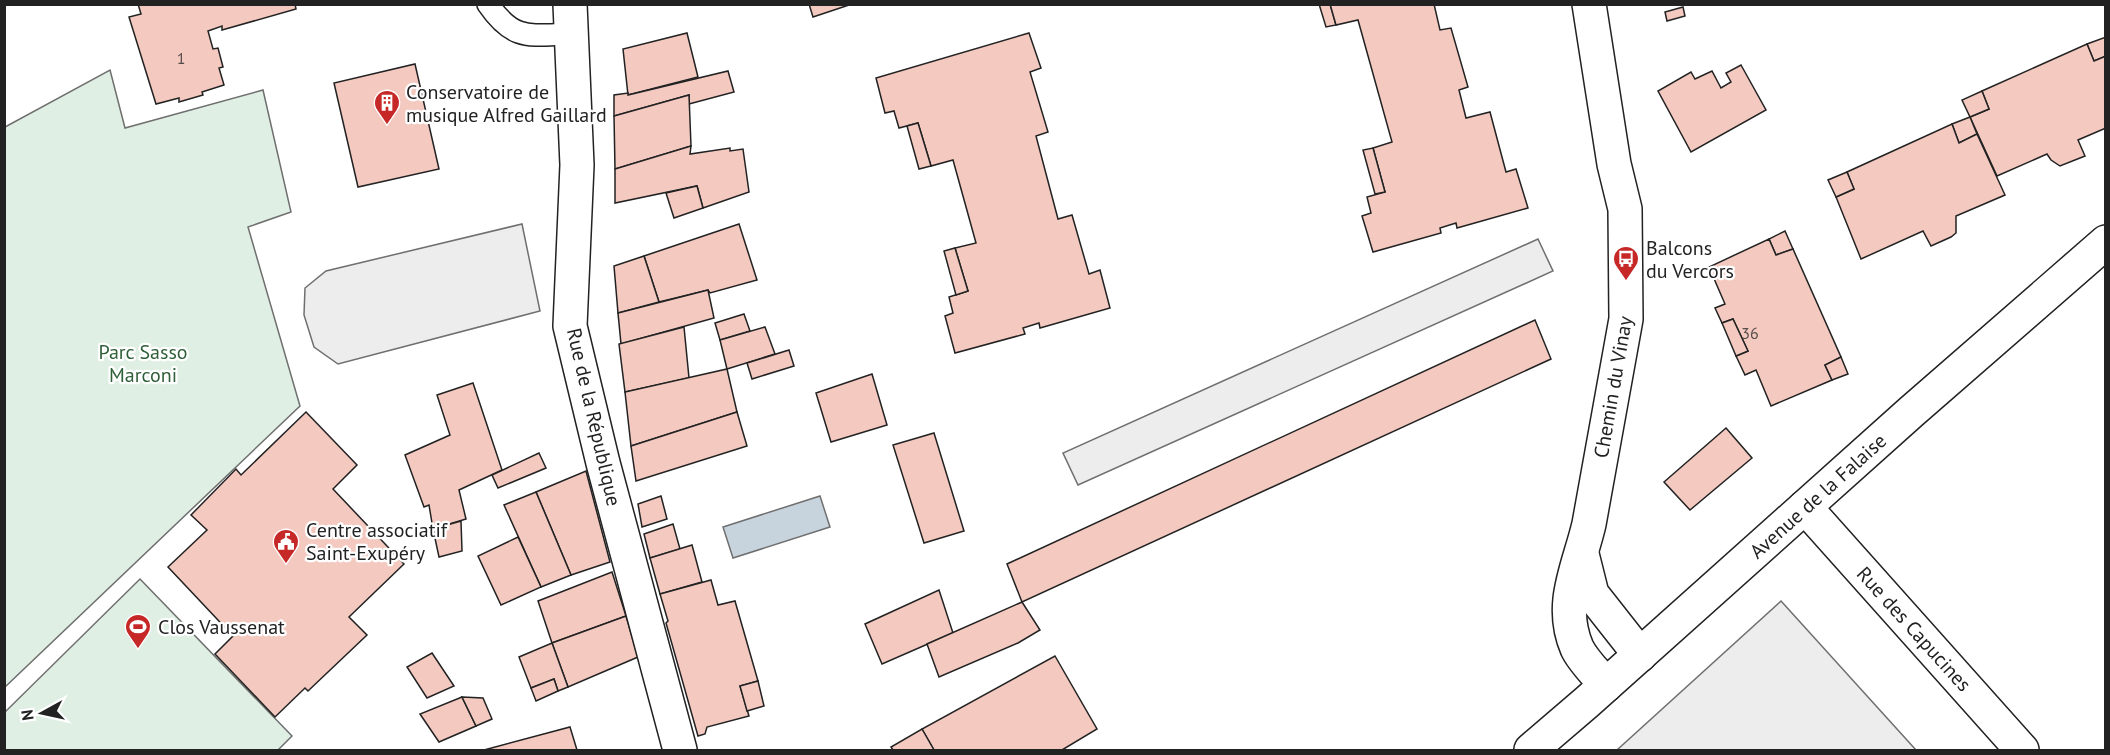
<svg xmlns="http://www.w3.org/2000/svg" width="2110" height="755" viewBox="0 0 2110 755" font-family="'PT Sans',sans-serif">
<style>
.green{fill:#e0efe3;stroke:#6f6f6f;stroke-width:1.5}
.parking{fill:#ededed;stroke:#6f6f6f;stroke-width:1.5}
.water{fill:#c7d3dd;stroke:#6f6f6f;stroke-width:1.5}
.building{fill:#f3c9c0;stroke:#222;stroke-width:1.5}
.lines{fill:none;stroke-linecap:round;stroke-linejoin:round}
.service-casing{stroke:#222;stroke-width:24}
.minor-casing{stroke:#222;stroke-width:36}
.service{stroke:#fff;stroke-width:21}
.minor{stroke:#fff;stroke-width:33}
.labels{text-anchor:middle;dominant-baseline:central;stroke-width:4.5;stroke-linejoin:round;paint-order:stroke}
.number-label{font-size:16px;fill:#564c4a}
.poi-label{font-size:20px;fill:#222;stroke:#fff;text-anchor:start}
.park-label{font-size:20px;fill:#2f5e38;stroke:#fff}
.street-label{font-size:20px;fill:#222;stroke:#fff}
</style>
<rect width="100%" height="100%" fill="#fff"/>
<g class="green">
<path d="M110 70 125 128 263 90 291 212 248 227 300 406 5 687V127Z"/>
<path d="M140 579 292 736 278 750H5V712Z"/>
</g>
<g class="parking">
<path d="M522 224 540 311 338 364 314 347 304 315 305 288 326 271Z"/>
<path d="M1538 239 1553 271 1078 485 1063 453Z"/>
<path d="M1781 601 1916 750H1617Z"/>
</g>
<path class="water" d="M820 496 830 527 733 558 723 527Z"/>
<g class="building">
<path d="M138 4H295L296 9 222 30V26L208 31 213 49 218 48 223 67 219 68 224 85 202 92 203 95 179 102V98L156 104 129 17 141 14Z"/>
<path d="M809 4H852L813 17Z"/>
<path d="M1319 4H1330L1336 25 1326 27Z"/>
<path d="M1330 4H1434L1440 30 1451 28 1468 87 1459 90 1466 118 1490 112 1506 172 1516 169 1528 208 1457 228 1456 223 1440 228 1441 233 1373 252 1362 216 1371 213 1367 197 1385 192 1373 148 1392 142 1358 20 1336 25Z"/>
<path d="M1683 7 1685 16 1667 21 1665 12Z"/>
<path d="M687 33 698 77 628 95 623 49Z"/>
<path d="M1029 33 1041 68 1030 72 1048 132 1036 136 1058 219 1072 215 1089 274 1100 270 1110 308 1040 328 1039 323 1023 328 1025 334 955 353 945 316 953 313 949 297 968 291 955 248 976 243 953 160 931 166 918 123 899 128 894 111 885 113 876 78Z"/>
<path d="M2106 37V56L2094 61 2087 44Z"/>
<path d="M2087 44 2094 61 2106 56V128L2078 140 2085 156 2060 166 2051 160 2047 154 1997 176 1970 117 1989 109 1982 91Z"/>
<path d="M415 64 439 169 358 187 334 83Z"/>
<path d="M1741 65 1766 110 1691 152 1658 91 1691 72 1695 79 1712 71 1721 88 1731 82 1726 73Z"/>
<path d="M728 71 734 92 689 104V95L614 116V95L628 93V95Z"/>
<path d="M1982 91 1989 109 1970 117 1962 100Z"/>
<path d="M689 95 691 146 615 169 614 116Z"/>
<path d="M1970 117 1977 134 1959 143 1952 124Z"/>
<path d="M918 123 931 166 919 169 907 126Z"/>
<path d="M1952 124 1959 143 1977 134 2005 195 1956 216V233L1951 237 1931 246 1923 231 1861 259 1836 197 1854 189 1847 172Z"/>
<path d="M691 146 690 154 730 148V151L743 149 749 192 703 208 697 186 615 203V169Z"/>
<path d="M1373 148 1385 192 1375 194 1363 150Z"/>
<path d="M1847 172 1854 189 1836 197 1828 180Z"/>
<path d="M697 186 703 208 674 218 666 193Z"/>
<path d="M739 224 757 280 710 293 708 290 659 302 644 256Z"/>
<path d="M1785 231 1793 249 1776 255 1769 239Z"/>
<path d="M1769 239 1776 255 1793 249 1841 357 1825 365 1832 380 1771 406 1756 370 1745 375 1736 356 1748 351 1733 319 1722 323 1715 308 1725 304 1709 267Z"/>
<path d="M955 248 968 291 956 295 944 251Z"/>
<path d="M644 256 659 302 618 313 614 266Z"/>
<path d="M708 290 714 318 621 344 618 313Z"/>
<path d="M744 314 750 331 720 340 715 323Z"/>
<path d="M1733 319 1748 351 1736 356 1722 323Z"/>
<path d="M1535 320 1551 359 1022 602 1007 564Z"/>
<path d="M684 327 689 378 625 392 619 344Z"/>
<path d="M765 327 775 354 727 369 720 340Z"/>
<path d="M789 350 794 366 752 379 747 363Z"/>
<path d="M1841 357 1848 374 1832 380 1825 365Z"/>
<path d="M727 369 737 412 631 446 625 392Z"/>
<path d="M872 374 887 425 831 442 816 393Z"/>
<path d="M473 383 502 470 459 490 466 519 433 529 429 505 424 507 405 455 450 435 437 395Z"/>
<path d="M306 412 357 465 333 489 404 564 349 617 367 635 308 691 305 688 275 717 215 654 233 636 168 567 207 530 191 515 236 469 241 475Z"/>
<path d="M737 412 747 446 636 481 631 446Z"/>
<path d="M1726 428 1752 458 1690 510 1664 482Z"/>
<path d="M934 433 964 531 924 543 893 445Z"/>
<path d="M539 453 546 468 498 488 492 475Z"/>
<path d="M586 471 610 562 571 575 536 492Z"/>
<path d="M536 492 571 575 541 587 504 505Z"/>
<path d="M661 496 667 519 642 527 638 504Z"/>
<path d="M461 521 462 551 439 557 433 529Z"/>
<path d="M673 524 680 549 650 558 644 534Z"/>
<path d="M518 537 541 587 501 605 478 556Z"/>
<path d="M692 545 702 582 660 594 650 558Z"/>
<path d="M612 572 626 616 552 643 538 601Z"/>
<path d="M711 580 718 605 735 601 758 681 740 686 749 716 707 727 705 734 698 736 666 623 668 621 660 594Z"/>
<path d="M939 590 953 633 882 664 865 624Z"/>
<path d="M1022 602 1040 630 1018 643 939 677 927 644Z"/>
<path d="M626 616 638 657 568 687 552 643Z"/>
<path d="M552 643 568 687 558 691 554 679 531 688 519 657Z"/>
<path d="M432 653 454 686 427 698 407 667Z"/>
<path d="M1055 656 1097 729 1062 750H934L922 729Z"/>
<path d="M554 679 558 691 536 701 531 688Z"/>
<path d="M758 681 764 706 747 711 740 686Z"/>
<path d="M462 697 476 726 439 742 420 714Z"/>
<path d="M462 697 483 698 492 719 476 726Z"/>
<path d="M570 727 577 750H484Z"/>
<path d="M922 729 934 750H893L891 747Z"/>
</g>
<g class="lines">
<defs>
<path id="service" d="M488 4C514 42 530 35 571 34"/>
<g id="minor">
<path d="M570 4 577 165 570 326 603 463 680 750"/>
<path d="M1589 4 1614 164 1625 209 1626 319 1589 524C1579 567 1558 604 1577 648 1583 661 1597 674 1606 685"/>
<path d="M1805 507 2022 750"/>
<path d="M1582 554 1592 594 1640 655"/>
<path d="M1531 750 1587 702 1911 412 2106 242"/>
</g>
</defs>
<use href="#service" class="service-casing"/>
<use href="#minor" class="minor-casing"/>
<use href="#service" class="service"/>
<use href="#minor" class="minor"/>
</g>
<defs>
<symbol id="building-pin" viewBox="-11 -11 22 30"><path d="M0 17L-7.5 6A9.5 9.5 0 1 1 7.5 6Z" fill="#c62828" stroke="#fff"/><path d="M-4-6H4V6H1V3H-1V6H-4ZM-2.5-4.3h1.7v1.8h-1.7ZM.8-4.3h1.7v1.8H.8ZM-2.5-1h1.7V.8h-1.7ZM.8-1h1.7V.8H.8Z" fill="#fff"/></symbol>
<symbol id="bus-pin" viewBox="-11 -11 22 30"><path d="M0 17L-7.5 6A9.5 9.5 0 1 1 7.5 6Z" fill="#c62828" stroke="#fff"/><path d="M-5-6H5V4H4V6H2V4H-2V6H-4V4H-5ZM-3.5-4V0h7V-4ZM-3.5 1.2v1.5H-2V1.2ZM2 1.2v1.5H3.5V1.2Z" fill="#fff"/></symbol>
<symbol id="civic-pin" viewBox="-11 -11 22 30"><path d="M0 17L-7.5 6A9.5 9.5 0 1 1 7.5 6Z" fill="#c62828" stroke="#fff"/><path d="M-.6-6.5H3V-4.5H.6V-3L4-1V1h2V6H-6V1h2V-1L-.6-3ZM-1.2 2.5V6h2.4V2.5Z" fill="#fff"/></symbol>
<symbol id="stadium-pin" viewBox="-11 -11 22 30"><path d="M0 17L-7.5 6A9.5 9.5 0 1 1 7.5 6Z" fill="#c62828" stroke="#fff"/><path d="M0-5a6.5 5 0 1 0 0 10a6.5 5 0 1 0 0-10ZM-3.5-1.8h7v3.6h-7Z" fill="#fff"/></symbol>
</defs>
<g fill-rule="evenodd">
<use href="#building-pin" x="372" y="88" width="30" height="40"/>
<use href="#bus-pin" x="1611" y="244" width="30" height="40"/>
<use href="#civic-pin" x="271" y="527" width="30" height="40"/>
<use href="#stadium-pin" x="123" y="612" width="30" height="40"/>
</g>
<g class="labels">
<g class="number-label">
<text x="181" y="58">1</text>
<text x="1750" y="333">36</text>
</g>
<g class="poi-label">
<text x="406" y="92">Conservatoire de<tspan x="406" dy="23">musique Alfred Gaillard</tspan></text>
<text x="1646" y="248">Balcons<tspan x="1646" dy="23">du Vercors</tspan></text>
<text x="306" y="530">Centre associatif<tspan x="306" dy="23">Saint-Exupéry</tspan></text>
<text x="158" y="627">Clos Vaussenat</text>
</g>
<g class="park-label">
<text x="143" y="352">Parc Sasso<tspan x="143" dy="23">Marconi</tspan></text>
</g>
<g class="street-label">
<text transform="translate(1613 387) rotate(-80)">Chemin du Vinay</text>
<text transform="translate(594 417) rotate(77)">Rue de la République</text>
<text transform="translate(1818 496) rotate(-42)">Avenue de la Falaise</text>
<text transform="translate(1914 629) rotate(48)">Rue des Capucines</text>
</g>
</g>
<rect width="2110" height="755" fill="none" stroke="#222222" stroke-width="12"/>
<g transform="translate(42 713) rotate(262)" stroke="#ffffff" stroke-width="4.5" paint-order="stroke">
<path d="M0-4.5L10 22L0 15L-10 22Z" fill="#222222"/>
<text y="-9" font-size="16" font-weight="bold" text-anchor="middle" fill="#222222">N</text>
</g>
</svg>
